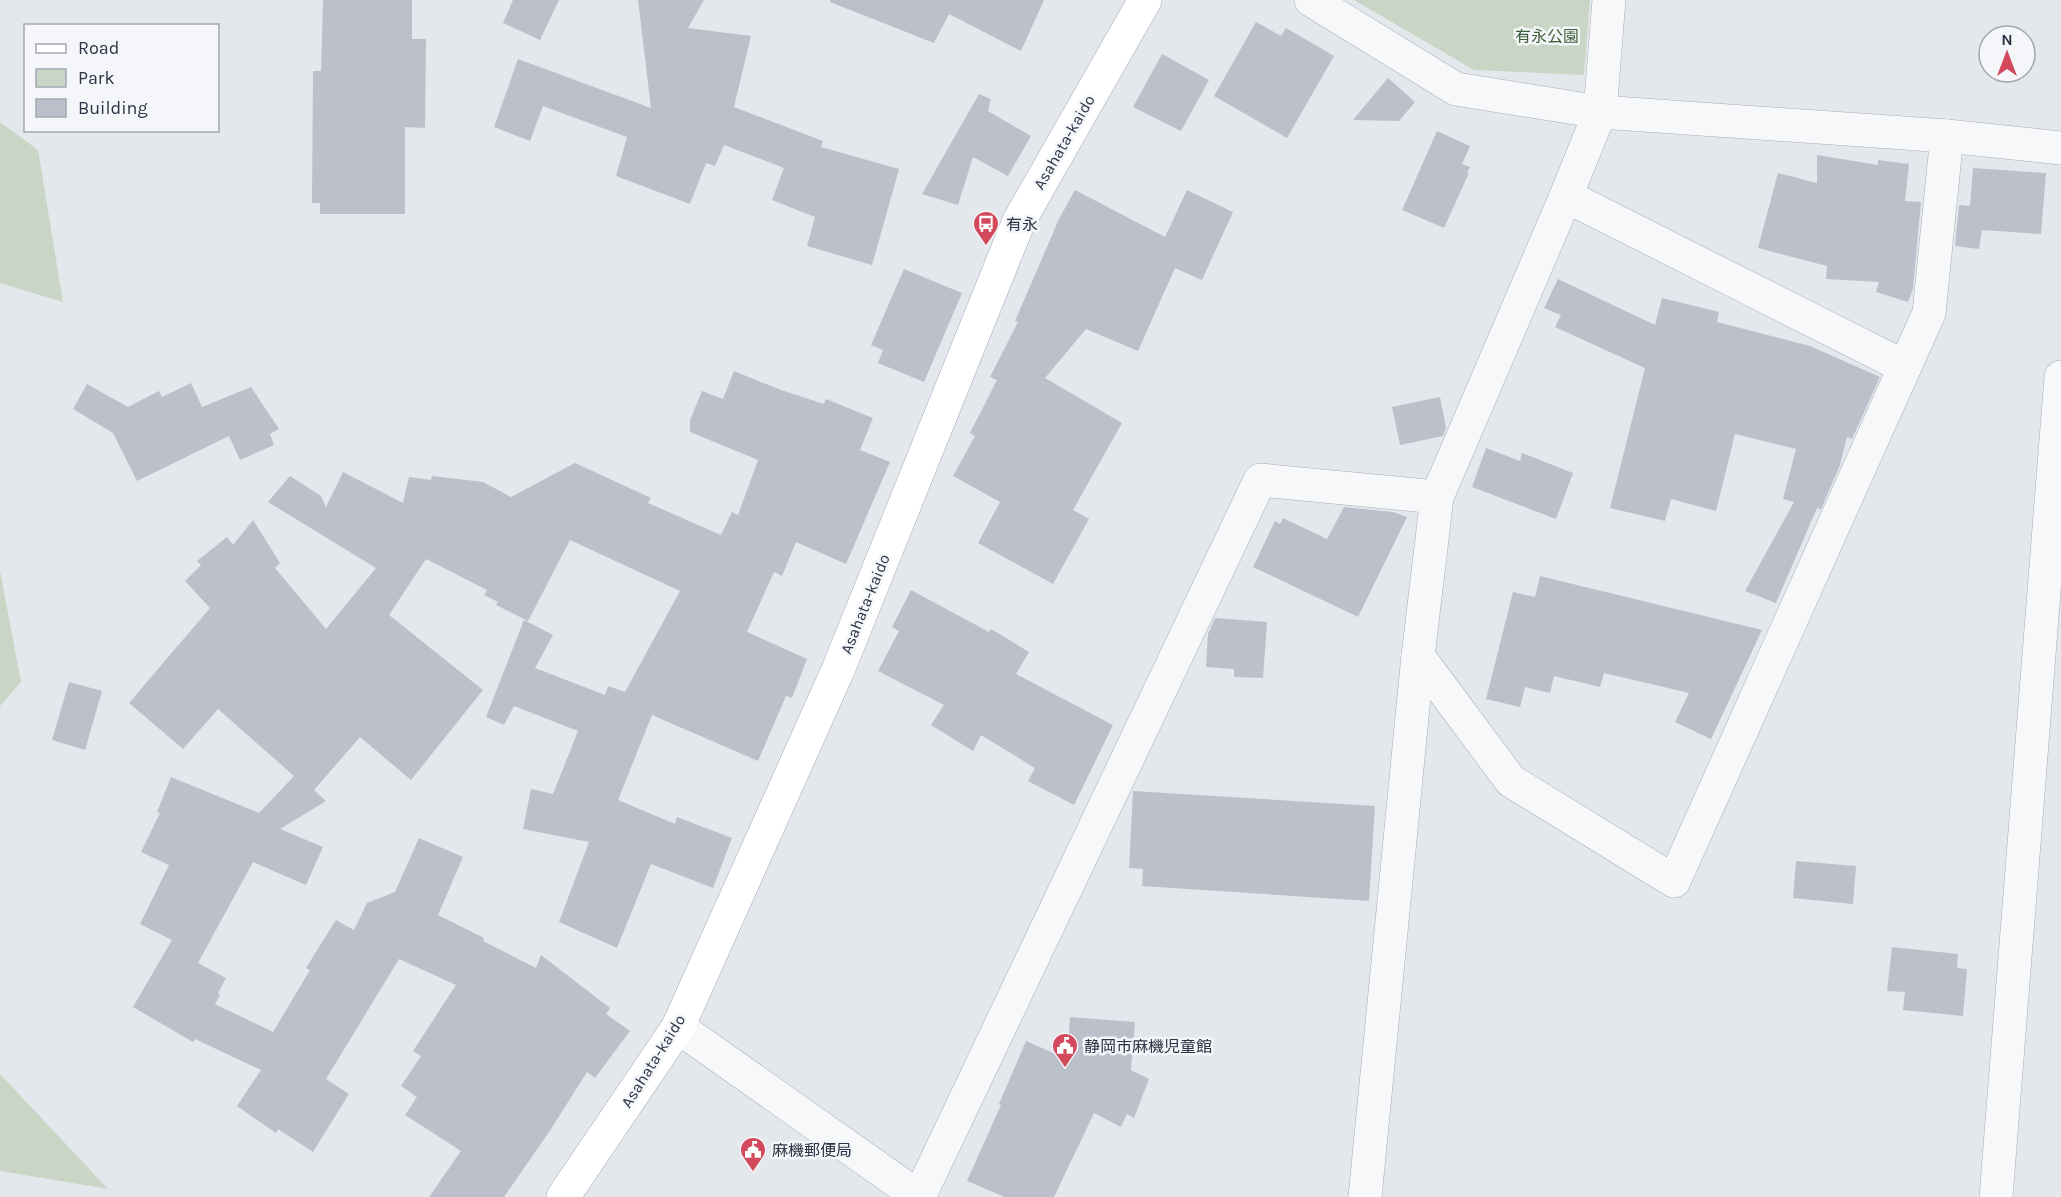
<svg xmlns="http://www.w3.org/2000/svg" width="2061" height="1197" viewBox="0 0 2061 1197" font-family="Karla,'Noto Sans JP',sans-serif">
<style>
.green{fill:#c9d6c5}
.building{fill:#bbc0ca}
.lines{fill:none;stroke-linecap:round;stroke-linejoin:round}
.minor-casing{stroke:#a9aeb7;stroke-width:34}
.major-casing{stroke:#a3abb8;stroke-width:34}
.minor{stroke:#f7f8fa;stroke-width:33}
.major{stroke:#fff;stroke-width:33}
.labels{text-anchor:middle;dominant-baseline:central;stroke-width:5;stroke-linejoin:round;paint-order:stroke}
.park-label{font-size:16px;fill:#3f6138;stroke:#f4f6f9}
.street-label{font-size:16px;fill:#2b3445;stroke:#f4f6f9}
.poi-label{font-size:16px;fill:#2b3445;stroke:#f4f6f9;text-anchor:start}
</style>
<rect width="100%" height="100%" fill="#e4e7ec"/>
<g class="green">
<path d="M1354 0H1590L1584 75 1474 70Z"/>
<path d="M0 122 38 150 63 302 0 283Z"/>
<path d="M0 571 21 682 0 706Z"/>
<path d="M0 1074 108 1189 0 1171Z"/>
</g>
<g class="building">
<path d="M323 0H412V39H426L425 128 405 127V214H320V203H312L313 71H321Z"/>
<path d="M513 0H559L540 40 503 23Z"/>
<path d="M638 0H704L688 28 751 36 734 107 823 141 821 147 899 169 872 265 807 246 815 217 772 200 784 168 724 145 715 166 706 163 690 204 616 176 627 137 543 106 530 141 494 127 518 59 651 108Z"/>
<path d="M830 0H1044L1021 51 949 14 934 43 830 2Z"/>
<path d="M1256 22 1281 36 1286 28 1334 56 1287 138 1214 96Z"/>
<path d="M1162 54 1209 80 1181 131 1133 107Z"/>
<path d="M1388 78 1415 102 1399 121 1353 120Z"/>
<path d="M979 94 991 99 988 111 1031 136 1008 176 973 157 958 205 922 194Z"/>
<path d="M1437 131 1470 146 1462 164 1470 167 1467 173H1469L1444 228 1402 210Z"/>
<path d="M1817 155 1878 165V160L1909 164 1905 201 1921 202 1913 289 1908 302 1876 292 1879 282 1826 279 1827 266 1758 248 1778 173 1817 183Z"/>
<path d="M1973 168 2046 173 2041 234 1982 230 1979 249 1955 246 1959 205 1970 206Z"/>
<path d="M1075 190 1165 237 1187 190 1233 212 1202 280 1175 268 1138 351 1086 329 1045 378 1122 423 1073 510 1089 519 1053 584 978 543 1000 502 953 476 975 436 970 433 997 380 990 377 1018 322 1015 321 1034 277 1059 219Z"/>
<path d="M904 269 962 293 924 382 878 363 883 350 871 345Z"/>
<path d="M1558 279 1655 325 1662 298 1719 312 1717 322 1810 346 1880 377 1852 439 1847 437 1840 465 1821 509 1817 508 1776 603 1745 591 1794 502 1783 499 1796 449 1735 434 1716 511 1671 499 1665 521 1610 508 1645 368 1555 327 1561 315 1544 308Z"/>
<path d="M734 371 781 390 824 404 826 399 873 418 860 450 890 462 846 564 796 542 782 576 774 572 747 632 807 659 792 698 786 696 758 761 652 715 618 800 675 824 677 817 732 838 713 888 651 864 617 948 559 922 589 842 523 829 531 789 553 794 578 731 514 706 504 725 486 717 524 620 553 635 535 668 605 695 608 686 625 692 680 591 570 540 528 621 496 605 498 602 484 595 487 590 426 559 389 615 483 690 411 780 360 737 314 790 326 801 280 829 323 847 306 885 253 862 198 963 226 978 218 993 220 995 215 1004 273 1032 310 970 306 968 336 920 354 930 367 903 395 892 419 838 463 857 438 915 484 938 483 941 536 968 541 955 610 1008 606 1014 630 1031 595 1078 587 1072 551 1129 504 1197H429L461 1151 405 1115 417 1097 401 1086 421 1056 413 1051 456 985 399 959 326 1079 349 1094 313 1152 278 1129 276 1133 237 1106 261 1070 195 1039 193 1042 133 1007 172 940 140 924 169 865 141 852 160 813 157 812 171 777 259 813 294 776 218 709 183 749 129 703 210 608 185 581 201 565 197 561 227 537 233 545 253 520 280 563 275 568 326 629 376 568 268 502 290 476 321 496 326 507 343 472 403 503 409 477 431 480 432 476 483 482 511 497 575 463 651 498 648 503 721 535 732 512 738 515 758 460 690 432V420L702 391 723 399Z"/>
<path d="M191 383 202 407 251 387 279 429 270 434 274 445 240 460 229 436 137 481 113 433 73 409 87 384 128 407 159 391 162 397Z"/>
<path d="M1440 397 1446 428 1443 436 1400 445 1392 407Z"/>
<path d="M1486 448 1520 461 1522 453 1573 473 1556 519 1472 487Z"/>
<path d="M1344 507 1393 512 1407 517 1358 617 1253 567 1275 521 1280 524 1283 518 1327 539Z"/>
<path d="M1540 576 1762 630 1711 739 1675 722 1689 693 1604 673 1600 687 1554 676 1550 693 1525 687 1520 707 1486 699 1513 592 1535 597Z"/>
<path d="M911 590 989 632 991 629 1029 652 1016 674 1113 725 1074 805 1028 781 1035 768 981 735 973 751 931 725 944 705 878 671 899 631 892 627Z"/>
<path d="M1215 618 1267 622 1263 678 1234 677V669L1206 667 1208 634Z"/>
<path d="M69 682 102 691 85 750 52 740Z"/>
<path d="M1133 791 1375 806 1369 901 1142 886 1143 869 1129 868Z"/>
<path d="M1796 861 1856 866 1853 904 1793 898Z"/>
<path d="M1892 947 1958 954 1957 968 1967 969 1963 1016 1903 1010 1905 992 1887 991Z"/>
<path d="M1070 1017 1135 1022 1131 1070 1149 1079 1134 1118 1127 1114 1121 1127 1094 1113 1054 1197H1005L967 1181 1001 1105 999 1104 1026 1041 1067 1059Z"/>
</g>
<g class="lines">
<defs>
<g id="minor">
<path d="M1311 0 1456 89 1600 112 1947 136 2061 148"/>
<path d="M1566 196 1905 367"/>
<path d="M1418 656 1511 781 1674 881 1929 313 1947 136"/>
<path d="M678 1027 919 1197"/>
<path d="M919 1197 1260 480 1437 497"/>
<path d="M1365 1197 1418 656 1437 497 1566 196 1600 112 1609 0"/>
<path d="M1996 1197 2061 377"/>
</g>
<path id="major" d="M563 1197 678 1027 838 670 1019 221 1145 0"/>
</defs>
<use href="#minor" class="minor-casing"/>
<use href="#major" class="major-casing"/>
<use href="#minor" class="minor"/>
<use href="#major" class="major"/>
</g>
<defs>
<symbol id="bus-pin" viewBox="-11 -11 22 30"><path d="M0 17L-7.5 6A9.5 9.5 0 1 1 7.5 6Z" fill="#d1495b" stroke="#f4f6f9"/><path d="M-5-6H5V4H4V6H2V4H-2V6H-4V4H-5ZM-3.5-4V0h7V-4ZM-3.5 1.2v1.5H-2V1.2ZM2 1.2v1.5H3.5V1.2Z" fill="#fff"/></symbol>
<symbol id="civic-pin" viewBox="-11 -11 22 30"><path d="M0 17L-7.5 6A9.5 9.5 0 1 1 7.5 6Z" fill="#d1495b" stroke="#f4f6f9"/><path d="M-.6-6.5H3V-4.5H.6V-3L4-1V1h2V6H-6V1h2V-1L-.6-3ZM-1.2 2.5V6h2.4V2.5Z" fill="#fff"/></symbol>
</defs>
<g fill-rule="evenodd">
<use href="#bus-pin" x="971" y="209" width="30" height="40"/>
<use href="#civic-pin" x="1050" y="1031" width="30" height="40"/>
<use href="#civic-pin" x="738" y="1135" width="30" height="40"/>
</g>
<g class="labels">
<g class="park-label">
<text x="1547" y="36">有永公園</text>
</g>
<g class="street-label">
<text transform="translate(1064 142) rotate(-60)">Asahata-kaido</text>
<text transform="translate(865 604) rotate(-68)">Asahata-kaido</text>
<text transform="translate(653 1061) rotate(-58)">Asahata-kaido</text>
</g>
<g class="poi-label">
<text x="1006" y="224">有永</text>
<text x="1084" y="1046">静岡市麻機児童館</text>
<text x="772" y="1150">麻機郵便局</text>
</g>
</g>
<rect x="24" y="24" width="195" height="108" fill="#f4f6f9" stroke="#a4a8b1" stroke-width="1.5"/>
<rect x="36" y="44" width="30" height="9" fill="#ffffff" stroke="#a4a8b1" stroke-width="1.5"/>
<text x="78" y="54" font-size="18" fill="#2b3445">Road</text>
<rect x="36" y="69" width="30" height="18" fill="#c9d6c5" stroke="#a4a8b1" stroke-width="1.5"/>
<text x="78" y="84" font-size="18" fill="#2b3445">Park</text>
<rect x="36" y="99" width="30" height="18" fill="#bbc0ca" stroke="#a4a8b1" stroke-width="1.5"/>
<text x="78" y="114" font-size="18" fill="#2b3445">Building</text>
<g transform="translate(2007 54)"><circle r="28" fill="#f4f6f9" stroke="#a4a8b1" stroke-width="1.5"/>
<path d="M0-4.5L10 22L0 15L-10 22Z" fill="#d1495b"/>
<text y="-9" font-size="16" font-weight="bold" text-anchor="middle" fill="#2b3445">N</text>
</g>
</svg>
